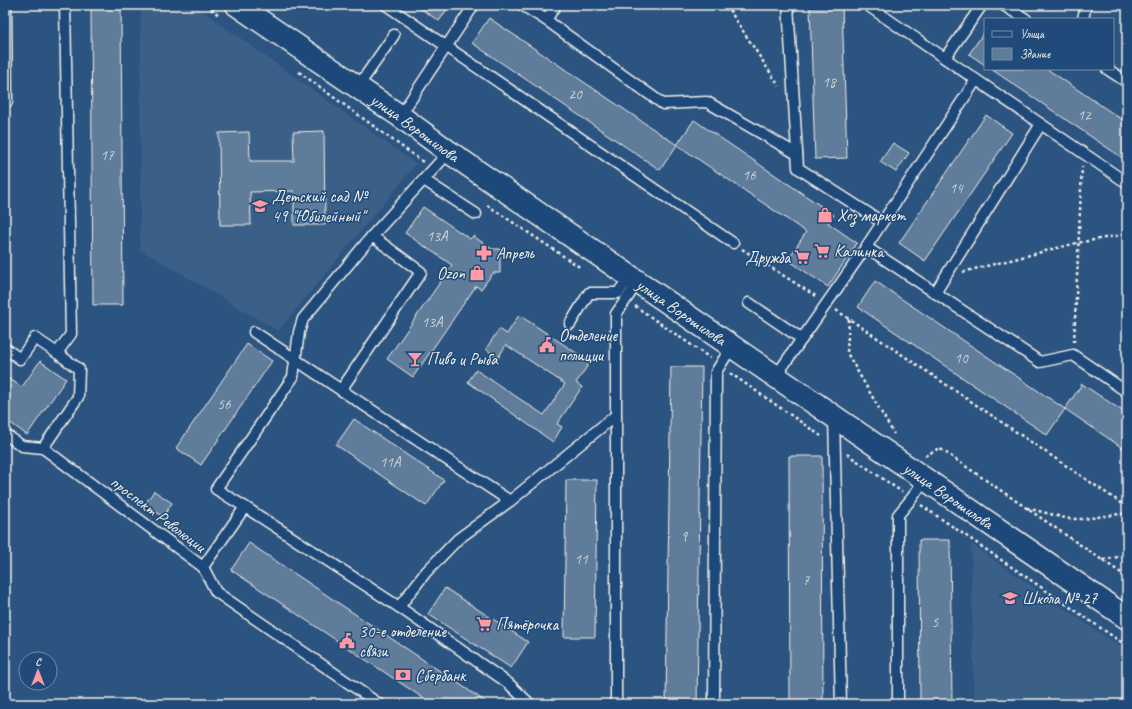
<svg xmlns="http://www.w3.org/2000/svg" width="1132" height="709" viewBox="0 0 1132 709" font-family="Caveat,sans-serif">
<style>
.built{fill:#3b6088}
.building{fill:#5e7b9a;stroke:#f4f1e8}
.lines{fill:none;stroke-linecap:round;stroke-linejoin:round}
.lane-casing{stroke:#f4f1e8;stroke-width:13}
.secondary-casing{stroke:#f4f1e8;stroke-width:25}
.path{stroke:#f4f1e8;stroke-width:2.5;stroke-dasharray:3 3;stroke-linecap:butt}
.lane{stroke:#1f4a7a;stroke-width:10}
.secondary{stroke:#1f4a7a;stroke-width:22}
.labels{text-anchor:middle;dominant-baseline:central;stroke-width:3;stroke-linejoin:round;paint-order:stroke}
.number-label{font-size:15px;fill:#ced4d4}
.street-label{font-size:17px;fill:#f4f1e8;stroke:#1f4a7a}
.poi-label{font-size:17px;fill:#f4f1e8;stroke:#1f4a7a;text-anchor:start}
</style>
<rect width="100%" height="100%" fill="#2c5481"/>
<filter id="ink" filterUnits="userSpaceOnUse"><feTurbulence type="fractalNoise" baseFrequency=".025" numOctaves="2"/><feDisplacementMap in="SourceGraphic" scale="8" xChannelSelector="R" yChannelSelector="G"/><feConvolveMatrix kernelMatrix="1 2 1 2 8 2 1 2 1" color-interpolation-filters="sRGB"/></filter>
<g filter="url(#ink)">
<g class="built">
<path d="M141 5H194L416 164 278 331 140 249Z"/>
<path d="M971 544 1127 652V704H974Z"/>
</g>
<g class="building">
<path d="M91 5H121L123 305H93Z"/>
<path d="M415 5H450L439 21Z"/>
<path d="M842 6 847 158 815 159 810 7Z"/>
<path d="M489 18 677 145 660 170 472 43Z"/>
<path d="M985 31V65L969 54Z"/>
<path d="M991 69H1047L1127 123V161Z"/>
<path d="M986 115 1012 133 925 261 899 243Z"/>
<path d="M694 120 834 215 828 223 857 243 828 287 788 260 806 232 677 145Z"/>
<path d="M324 131 325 225H294V191L250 192 251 225H220L219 133 249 132 250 161H294L293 132Z"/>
<path d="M893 143 909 153 896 172 880 162Z"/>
<path d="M423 207 470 239 473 236 492 249H500V273H493L481 289 476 286 413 377 387 359 452 265 405 233Z"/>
<path d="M875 281 1065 409 1047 435 858 307Z"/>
<path d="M519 315 590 362 576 383 582 387 557 424 562 427 553 442 468 382 476 370 544 415 565 384 506 345 498 358 486 349 499 329 507 334Z"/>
<path d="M247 344 272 361 201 465 176 448Z"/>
<path d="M40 361 66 379 27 435 5 419V376L22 387Z"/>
<path d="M671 367H702L697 704H666Z"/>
<path d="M1082 384 1127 414V451L1065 409Z"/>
<path d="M354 419 444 480 426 506 336 445Z"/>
<path d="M789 456H822L823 704H790Z"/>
<path d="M566 480H597L595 637H564Z"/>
<path d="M154 491 172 503 163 517 145 504Z"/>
<path d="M919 540H950L952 704H920Z"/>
<path d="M249 543 489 704H432L231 570Z"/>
<path d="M445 588 528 642 511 668 428 614Z"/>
</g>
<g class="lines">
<defs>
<g id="lane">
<path d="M6 5 7 102"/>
<path d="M386 5 733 243"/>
<path d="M522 5 546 20 556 5"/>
<path d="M788 5 798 168 882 222"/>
<path d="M867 5 1127 183"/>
<path d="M1003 5 1026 19"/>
<path d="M1083 19 1086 5"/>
<path d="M546 20 663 104 707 102 797 154"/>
<path d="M945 58 982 5"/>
<path d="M1107 69 1127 82"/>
<path d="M357 88 394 35"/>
<path d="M400 116 474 5"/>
<path d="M424 180 476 214"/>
<path d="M866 247 1040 362 1073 355 1127 392"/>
<path d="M935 293 1041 124"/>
<path d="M749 303 802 339"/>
<path d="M570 324 589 293H618L630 276"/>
<path d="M254 332 341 390 510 501"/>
<path d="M5 348 20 359 35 338 57 353"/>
<path d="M776 376 866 247 976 80"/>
<path d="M341 390 421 272 372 236"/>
<path d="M834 417 841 704"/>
<path d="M5 434 22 446 43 448 203 567 216 592 379 704"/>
<path d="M43 448 78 397 79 369 57 353 71 334 65 5"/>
<path d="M245 507 399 607 508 683 530 704"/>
<path d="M203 567 245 507 216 489 293 377 299 332 303 319 372 236 449 152"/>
<path d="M399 607 426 572 458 539 510 501 615 416"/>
<path d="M616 704V314L638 282"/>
<path d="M714 704 716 372 732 346"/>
<path d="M898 704V515L912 498 925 479"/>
</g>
<g id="secondary">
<path id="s1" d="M237 5 400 116 449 152 1127 618"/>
</g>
</defs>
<use href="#lane" class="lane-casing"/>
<use href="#secondary" class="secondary-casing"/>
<g class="path">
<path d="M206 5 220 16"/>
<path d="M726 5 779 86"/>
<path d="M299 72 423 162"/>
<path d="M487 205 581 268"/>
<path d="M742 249 817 297"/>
<path d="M963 272 1077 243 1127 234"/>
<path d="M635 306 710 358"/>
<path d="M836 310 1127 507"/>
<path d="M849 319 847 353 894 434"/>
<path d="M1074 342 1082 167"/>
<path d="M730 373 821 436"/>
<path d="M847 454 902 492"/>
<path d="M925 456 939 448 1127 577"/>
<path d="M921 505 1127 646"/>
<path d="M1027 508 1070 519H1083L1127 513"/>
<path d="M1103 560 1127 555"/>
<path d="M1125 704 1126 645"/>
</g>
<use href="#lane" class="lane"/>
<use href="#secondary" class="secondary"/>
</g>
</g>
<defs>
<symbol id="school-bare" viewBox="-9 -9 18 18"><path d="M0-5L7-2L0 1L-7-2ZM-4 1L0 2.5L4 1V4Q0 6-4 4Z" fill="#ff9aa2" stroke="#1f4a7a" stroke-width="2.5" paint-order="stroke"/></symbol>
<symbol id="shop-bare" viewBox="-9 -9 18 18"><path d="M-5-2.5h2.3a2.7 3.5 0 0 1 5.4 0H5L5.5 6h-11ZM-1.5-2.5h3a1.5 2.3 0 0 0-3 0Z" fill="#ff9aa2" stroke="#1f4a7a" stroke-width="2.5" paint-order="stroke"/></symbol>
<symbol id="supermarket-bare" viewBox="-9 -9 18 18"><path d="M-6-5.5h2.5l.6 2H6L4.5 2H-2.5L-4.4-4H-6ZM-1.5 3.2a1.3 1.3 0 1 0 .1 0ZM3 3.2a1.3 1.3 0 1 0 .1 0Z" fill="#ff9aa2" stroke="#1f4a7a" stroke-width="2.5" paint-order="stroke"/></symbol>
<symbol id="pharmacy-bare" viewBox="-9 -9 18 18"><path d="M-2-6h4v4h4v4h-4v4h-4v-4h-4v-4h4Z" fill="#ff9aa2" stroke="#1f4a7a" stroke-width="2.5" paint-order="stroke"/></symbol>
<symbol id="civic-bare" viewBox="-9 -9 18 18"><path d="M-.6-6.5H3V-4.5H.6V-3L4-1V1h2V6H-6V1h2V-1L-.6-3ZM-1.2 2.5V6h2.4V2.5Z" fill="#ff9aa2" stroke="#1f4a7a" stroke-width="2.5" paint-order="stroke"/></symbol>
<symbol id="bar-bare" viewBox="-9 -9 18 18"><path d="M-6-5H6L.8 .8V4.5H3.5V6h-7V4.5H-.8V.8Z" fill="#ff9aa2" stroke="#1f4a7a" stroke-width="2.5" paint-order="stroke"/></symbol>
<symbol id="bank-bare" viewBox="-9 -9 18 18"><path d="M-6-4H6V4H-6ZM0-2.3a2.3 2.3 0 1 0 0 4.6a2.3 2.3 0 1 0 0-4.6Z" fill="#ff9aa2" stroke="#1f4a7a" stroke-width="2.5" paint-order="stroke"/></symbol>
</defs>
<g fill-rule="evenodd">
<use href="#school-bare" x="249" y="195" width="22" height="22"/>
<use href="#shop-bare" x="814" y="204" width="22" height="22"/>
<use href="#supermarket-bare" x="811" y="240" width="22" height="22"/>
<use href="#pharmacy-bare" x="473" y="242" width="22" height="22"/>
<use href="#supermarket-bare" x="791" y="246" width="22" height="22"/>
<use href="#shop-bare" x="466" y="262" width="22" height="22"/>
<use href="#civic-bare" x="536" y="334" width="22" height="22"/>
<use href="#bar-bare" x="404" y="348" width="22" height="22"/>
<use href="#school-bare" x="999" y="587" width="22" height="22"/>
<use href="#supermarket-bare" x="473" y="613" width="22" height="22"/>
<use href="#civic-bare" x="336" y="630" width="22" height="22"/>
<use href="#bank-bare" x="392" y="664" width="22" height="22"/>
</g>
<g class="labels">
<g class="number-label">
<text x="829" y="82">18</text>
<text x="575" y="94">20</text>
<text x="1084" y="115">12</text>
<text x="107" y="155">17</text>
<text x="749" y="175">16</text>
<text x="956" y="188">14</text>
<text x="437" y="236">13А</text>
<text x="432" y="322">13А</text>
<text x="961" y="358">10</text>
<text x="224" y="404">56</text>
<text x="390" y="462">11А</text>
<text x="684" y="536">9</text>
<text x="581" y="559">11</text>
<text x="806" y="580">7</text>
<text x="935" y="622">5</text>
</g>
<g class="street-label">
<text stroke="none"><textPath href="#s1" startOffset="216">улица Ворошилова</textPath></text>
<text stroke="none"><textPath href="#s1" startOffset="540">улица Ворошилова</textPath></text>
<text stroke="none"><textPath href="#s1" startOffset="864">улица Ворошилова</textPath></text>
<text transform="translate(158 514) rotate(37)">проспект Революции</text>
</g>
<g class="poi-label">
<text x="272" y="196">Детский сад №<tspan x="272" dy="20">49 "Юбилейный"</tspan></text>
<text x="837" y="215">Хоз маркет</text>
<text x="834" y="251">Калинка</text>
<text x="496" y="253">Апрель</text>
<text x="790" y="257" text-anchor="end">Дружба</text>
<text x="465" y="273" text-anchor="end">Ozon</text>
<text x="559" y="335">Отделение<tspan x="559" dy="20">полиции</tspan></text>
<text x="427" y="359">Пиво и Рыба</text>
<text x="1022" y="598">Школа № 27</text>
<text x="496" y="624">Пятёрочка</text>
<text x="359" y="631">30-е отделение<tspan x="359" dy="20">связи</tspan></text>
<text x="415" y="675">Сбербанк</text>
</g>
</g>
<rect width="1132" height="709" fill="none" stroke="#1f4a7a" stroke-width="20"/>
<rect x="10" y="10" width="1112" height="689" fill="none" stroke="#f4f1e8" stroke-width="1.5" filter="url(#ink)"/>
<rect x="984" y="18" width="130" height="52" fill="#1f4a7a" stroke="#748da6"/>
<rect x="992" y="31" width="20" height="6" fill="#1f4a7a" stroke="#748da6"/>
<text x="1020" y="38" font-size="12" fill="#f4f1e8">Улица</text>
<rect x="992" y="48" width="20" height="12" fill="#5e7b9a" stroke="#748da6"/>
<text x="1020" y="58" font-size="12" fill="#f4f1e8">Здание</text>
<g transform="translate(38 671)"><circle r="19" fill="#1f4a7a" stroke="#748da6"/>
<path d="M0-3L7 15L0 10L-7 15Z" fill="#ff9aa2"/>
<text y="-6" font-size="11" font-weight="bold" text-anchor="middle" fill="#f4f1e8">С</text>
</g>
</svg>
